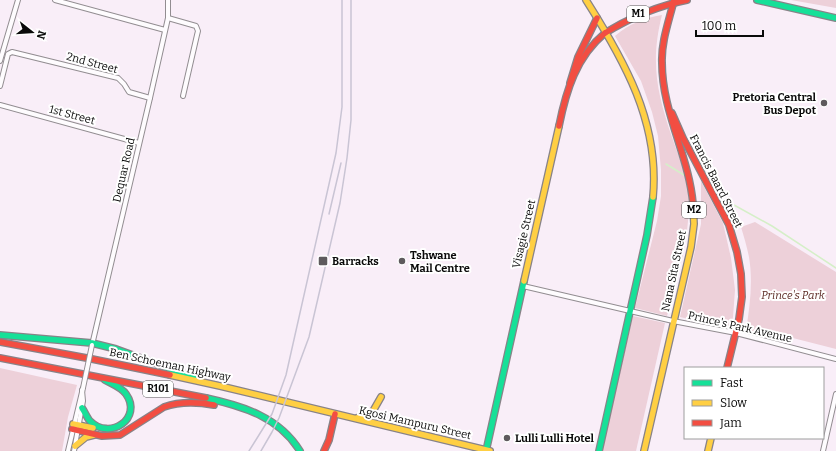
<svg xmlns="http://www.w3.org/2000/svg" width="836" height="451" viewBox="0 0 836 451" font-family="Bitter,serif">
<style>
.green{fill:#edd0d9}
.lines{fill:none;stroke-linecap:round;stroke-linejoin:round}
.stream{stroke:#d5efc8;stroke-width:1.5}
.street-casing{stroke:#928d91;stroke-width:6}
.fast-casing{stroke:#888388;stroke-width:8}
.slow-casing{stroke:#888388;stroke-width:8}
.jam-casing{stroke:#888388;stroke-width:8}
.street{stroke:#fefcfe;stroke-width:4}
.fast{stroke:#16e098;stroke-width:5.5}
.slow{stroke:#ffcf43;stroke-width:5.5}
.jam{stroke:#f24e42;stroke-width:5.5}
.rail{stroke:#c9c4d4;stroke-width:1.5}
.street-bridge-casing{stroke:#928d91;stroke-width:6;stroke-linecap:butt}
.street-bridge{stroke:#fefcfe;stroke-width:4}
.poi-dot{fill:#5e5a5d;stroke:#fff;stroke-width:1.5}
.labels{text-anchor:middle;dominant-baseline:central;stroke-width:4;stroke-linejoin:round;paint-order:stroke}
.shield{fill:#fff;stroke:#545454;stroke-width:1}
.shield-label{font-size:10px;font-weight:bold;fill:#0a0a0a}
.street-label{font-size:11px;fill:#0a0a0a;stroke:#fff}
.poi-label{font-size:11px;font-weight:bold;fill:#0a0a0a;stroke:#fff;text-anchor:start}
.park-label{font-size:11px;font-style:italic;fill:#5b2822;stroke:#fff}
</style>
<rect width="100%" height="100%" fill="#f9eef8"/>
<g class="green">
<path d="M791 0H836V8Z"/>
<path d="M662 15C650 62 657 93 672 137 677 152 684 168 687 184 694 227 678 274 667 316L635 308 657 221 661 196V170L658 136 652 112 641 81 615 36C629 24 644 18 662 15Z"/>
<path d="M701 181 723 223 731 258 735 290 733 317 730 329 680 317 701 224Z"/>
<path d="M755 222 836 272V349L785 336 746 330C750 306 753 281 749 257 747 247 744 237 741 227Z"/>
<path d="M633 316 665 323 636 451H602Z"/>
<path d="M0 368 77 385 68 417 62 451H0Z"/>
</g>
<g class="lines">
<g class="stream">
<path d="M666 164 684 175"/>
<path d="M725 200 772 226 836 268"/>
</g>
<defs>
<g id="street">
<path d="M55 0 165 30"/>
<path d="M168 18 196 26 198 31 197 35 183 96"/>
<path d="M0 61 18 0"/>
<path d="M0 86 8 54 12 52 118 78 124 84 129 92 150 98"/>
<path d="M0 105 139 143"/>
<path d="M523 286 673 321 736 333 836 359"/>
<path d="M92 345 150 98 168 18V0"/>
<path d="M68 451 83 388"/>
<path d="M74 451 83 401 82 390"/>
<path d="M823 451 836 394"/>
</g>
<g id="fast">
<path d="M757 0 836 18"/>
<path d="M0 335 92 343 116 349 196 378"/>
<path d="M206 398C243 406 279 417 300 451"/>
<path d="M82 408C85 412 87 418 90 421 110 441 143 418 126 394 121 387 112 384 105 380"/>
<path d="M486 451 524 281"/>
<path d="M599 451 647 235 653 197"/>
</g>
<g id="slow">
<path d="M586 0C624 60 660 123 653 197"/>
<path d="M524 281 559 126"/>
<path d="M170 375 220 386 490 451"/>
<path d="M357 418 373 411 381 397"/>
<path d="M73 424 93 428"/>
<path d="M75 446 86 437 94 435"/>
<path d="M644 451 691 247 694 224 693 204"/>
<path d="M708 451 711 438"/>
</g>
<g id="jam">
<path d="M674 0C669 21 661 42 662 63 662 112 689 156 693 204"/>
<path d="M605 33C631 17 657 6 687 0"/>
<path d="M570 83 578 57 597 18"/>
<path d="M672 113 683 138 729 225 737 252 741 274 742 297 739 319 727 368"/>
<path d="M559 126C566 91 576 57 605 33"/>
<path d="M0 342 92 359 170 375"/>
<path d="M0 358 206 398"/>
<path d="M72 429 102 436 120 435 164 407C181 401 197 402 214 405"/>
<path d="M324 451 329 440 335 414"/>
</g>
</defs>
<use href="#street" class="street-casing"/>
<use href="#fast" class="fast-casing"/>
<use href="#slow" class="slow-casing"/>
<use href="#jam" class="jam-casing"/>
<use href="#street" class="street"/>
<use href="#fast" class="fast"/>
<use href="#slow" class="slow"/>
<use href="#jam" class="jam"/>
<g class="rail">
<path d="M329 214 341 163"/>
<path d="M249 451 272 414 286 375 336 153 342 107V0"/>
<path d="M261 451 272 432 279 418 309 337 340 203 347 158 351 120V0"/>
</g>
<defs>
<path id="street-bridge" d="M83 388 92 345"/>
</defs>
<use href="#street-bridge" class="street-bridge-casing"/>
<use href="#street-bridge" class="street-bridge"/>
</g>
<g class="poi-dot">
<circle cx="824" cy="103" r="4"/>
<rect x="318" y="256" width="10" height="10" rx="2"/>
<circle cx="402" cy="261" r="4"/>
<circle cx="507" cy="438" r="4"/>
</g>
<g class="labels">
<g class="shield">
<rect x="627" y="6" width="22" height="16" rx="3"/>
<rect x="682" y="202" width="24" height="16" rx="3"/>
<rect x="143" y="381" width="30" height="16" rx="3"/>
</g>
<g class="shield-label">
<text x="638" y="14">M1</text>
<text x="694" y="210">M2</text>
<text x="158" y="389">R101</text>
</g>
<g class="street-label">
<text transform="translate(92 63) rotate(15)">2nd Street</text>
<text transform="translate(72 115) rotate(15)">1st Street</text>
<text transform="translate(124 170) rotate(-77)">Dequar Road</text>
<text transform="translate(716 181) rotate(63)">Francis Baard Street</text>
<text transform="translate(524 234) rotate(-77)">Visagie Street</text>
<text transform="translate(674 271) rotate(-78)">Nana Sita Street</text>
<text transform="translate(740 327) rotate(13)">Prince's Park Avenue</text>
<text transform="translate(170 365) rotate(12)">Ben Schoeman Highway</text>
<text transform="translate(415 423) rotate(13)">Kgosi Mampuru Street</text>
</g>
<g class="poi-label">
<text x="816" y="97" text-anchor="end">Pretoria Central<tspan x="816" dy="13">Bus Depot</tspan></text>
<text x="410" y="255">Tshwane<tspan x="410" dy="13">Mail Centre</tspan></text>
<text x="332" y="261">Barracks</text>
<text x="515" y="438">Lulli Lulli Hotel</text>
</g>
<g class="park-label">
<text x="793" y="295">Prince's Park</text>
</g>
</g>
<rect x="684" y="367" width="140" height="72" fill="#ffffff" stroke="#9d9d9d"/>
<rect x="692" y="380" width="20" height="6" fill="#16e098" stroke="#9d9d9d"/>
<text x="720" y="387" font-size="12" fill="#0a0a0a">Fast</text>
<rect x="692" y="400" width="20" height="6" fill="#ffcf43" stroke="#9d9d9d"/>
<text x="720" y="407" font-size="12" fill="#0a0a0a">Slow</text>
<rect x="692" y="420" width="20" height="6" fill="#f24e42" stroke="#9d9d9d"/>
<text x="720" y="427" font-size="12" fill="#0a0a0a">Jam</text>
<g transform="translate(32 32) rotate(107)" stroke="#ffffff" stroke-width="3" paint-order="stroke">
<path d="M0-3L7 15L0 10L-7 15Z" fill="#0a0a0a"/>
<text y="-6" font-size="11" font-weight="bold" text-anchor="middle" fill="#0a0a0a">N</text>
</g>
<path d="M696 30v6h67v-6" fill="none" stroke="#0a0a0a" stroke-width="2"/>
<text x="702" y="30" font-size="12" fill="#0a0a0a" stroke="#ffffff" stroke-width="3" paint-order="stroke">100 m</text>
</svg>
